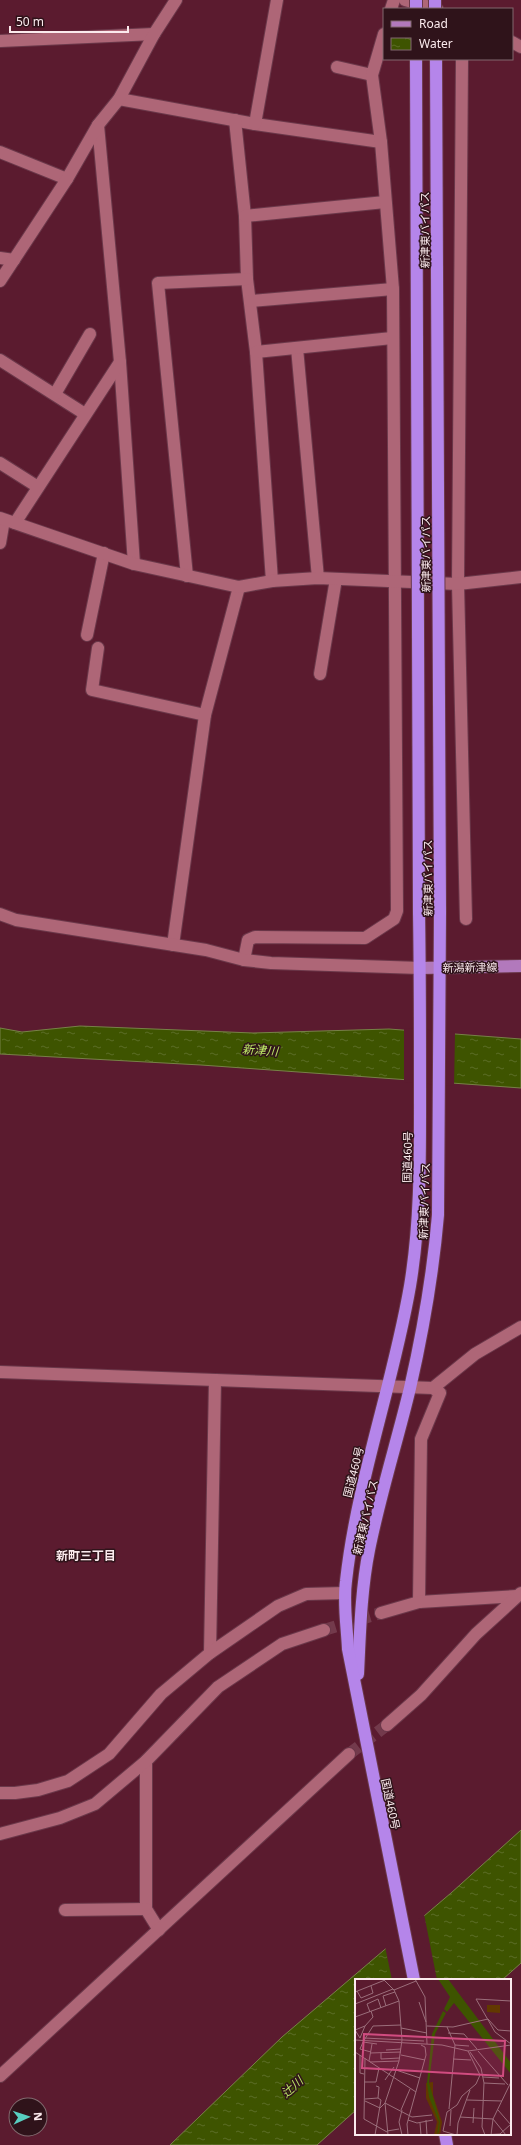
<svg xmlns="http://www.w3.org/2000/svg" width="521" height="2145" viewBox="0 0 521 2145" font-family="'Noto Sans','Noto Sans JP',sans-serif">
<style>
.water{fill:url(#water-ripples);stroke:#778147}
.pier{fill:#5b1b2f}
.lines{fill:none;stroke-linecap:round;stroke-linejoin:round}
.street-tunnel{stroke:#733a4c;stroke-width:12;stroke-dasharray:12 6;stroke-linecap:butt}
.street-casing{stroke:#6b384a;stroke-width:14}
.secondary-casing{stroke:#6b384a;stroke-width:14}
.primary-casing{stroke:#6b384a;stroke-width:14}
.highway-casing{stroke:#6b384a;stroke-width:14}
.street{stroke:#ae6677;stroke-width:12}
.secondary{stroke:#ae6677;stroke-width:12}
.primary{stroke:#b279bc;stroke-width:12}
.highway{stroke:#b585ea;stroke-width:12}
.highway-bridge-casing{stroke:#6b384a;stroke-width:14;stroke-linecap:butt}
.highway-bridge{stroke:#b585ea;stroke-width:12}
.labels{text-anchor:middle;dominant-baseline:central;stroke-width:3;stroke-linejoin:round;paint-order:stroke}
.street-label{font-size:11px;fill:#fbeaed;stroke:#2f131a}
.water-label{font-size:12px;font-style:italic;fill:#bbe566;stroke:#2f131a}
.neighbourhood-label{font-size:12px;font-weight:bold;fill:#fbeaed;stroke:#2f131a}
.inset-road{fill:none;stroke:#9b6e7b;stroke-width:1}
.view{fill:#d04c80;fill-opacity:0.15;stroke:#d04c80;stroke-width:2}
.inset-edge{fill:none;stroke:#fbeaed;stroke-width:2}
</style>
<defs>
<pattern id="water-ripples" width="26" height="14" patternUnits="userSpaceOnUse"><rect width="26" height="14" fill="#3e5400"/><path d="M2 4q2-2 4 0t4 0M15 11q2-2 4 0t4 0" fill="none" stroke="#5b6d26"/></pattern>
</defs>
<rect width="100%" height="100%" fill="#5b1b2f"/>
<g class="water">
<path d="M80 1026 253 1033 389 1029 521 1039V1088L201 1065 0 1054V1028L22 1032Z"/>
<path d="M521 1830V1963L502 1980H356V2110L317 2145H170L282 2037 451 1893Z"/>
</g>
<g class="pier">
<path d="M404 1028 455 1032 454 1086 404 1082Z"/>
<path d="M424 1914 437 1980H392L385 1946Z"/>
</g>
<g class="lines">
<g class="street-tunnel">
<path d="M324 1630 381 1613"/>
<path d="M349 1754 387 1725"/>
</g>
<defs>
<g id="street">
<path d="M405 0 437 9"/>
<path d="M391 9 394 0"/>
<path d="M0 41 154 34"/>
<path d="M512 42 521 47"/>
<path d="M462 59 458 584 466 919"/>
<path d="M337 67 372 75"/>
<path d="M119 99 255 124 381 142"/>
<path d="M235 120 245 216 247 279 256 352 272 581"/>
<path d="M255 124 277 0"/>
<path d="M98 125 120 362 134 564"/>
<path d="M0 152 67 179"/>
<path d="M245 216 385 202"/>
<path d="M0 258 14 260"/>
<path d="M0 281 67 179 98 125 119 99 154 34 176 0"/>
<path d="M250 301 393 289"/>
<path d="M297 348 318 578"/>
<path d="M256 352 392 338"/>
<path d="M0 360 85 414"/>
<path d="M55 394 90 334"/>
<path d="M0 463 38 487"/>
<path d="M15 523 120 362"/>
<path d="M0 543 4 520"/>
<path d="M187 576 158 283 247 279"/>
<path d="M87 635 104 553"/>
<path d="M98 648 92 690 205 715"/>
<path d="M320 674 336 579"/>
<path d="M173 945 205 715 239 587"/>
<path d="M244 960 248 940 255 937 365 938 394 919 397 911 393 289 381 142 372 75 384 34"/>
<path d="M0 1372 433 1388 440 1393 421 1439 419 1602"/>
<path d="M433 1388 475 1354 521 1327"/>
<path d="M381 1613 419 1602 517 1596"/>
<path d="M210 1653 215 1380"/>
<path d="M387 1725 421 1695 476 1634 521 1593"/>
<path d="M146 1761V1909L159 1930"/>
<path d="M0 1793H15L38 1790 68 1781 109 1754 161 1694 210 1653 278 1606 306 1594 345 1593"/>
<path d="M0 1834 60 1818 95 1804 146 1761 218 1687 282 1644 324 1630"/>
<path d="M65 1910 146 1909"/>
<path d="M0 2076 349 1754"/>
</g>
<g id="secondary">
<path d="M0 518 134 564 239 587 272 581 318 578 458 584 521 577"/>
<path d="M0 914 16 920 206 950 244 960 271 963 420 968"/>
</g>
<path id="primary" d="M420 968 521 966"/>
<g id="highway">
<path d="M358 1674C360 1633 361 1590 369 1550 380 1495 397 1442 410 1388 423 1331 433 1274 438 1215L440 912"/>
<path d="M414 1980 348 1649C347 1627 343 1603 346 1581 357 1481 393 1385 410 1286 421 1220 420 1154 420 1088 420 1029 420 971 419 912"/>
<path d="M445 2134 447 2145"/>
</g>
</defs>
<use href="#street" class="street-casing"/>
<use href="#secondary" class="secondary-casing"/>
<use href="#primary" class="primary-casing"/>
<use href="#highway" class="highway-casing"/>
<use href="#street" class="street"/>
<use href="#secondary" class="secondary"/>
<use href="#primary" class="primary"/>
<use href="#highway" class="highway"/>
<defs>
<g id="highway-bridge">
<path d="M416 0V9"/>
<path d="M435 0V9"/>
<path d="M416 59 419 912"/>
<path d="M436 59 440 912"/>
</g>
</defs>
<use href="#highway-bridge" class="highway-bridge-casing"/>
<use href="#highway-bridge" class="highway-bridge"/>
</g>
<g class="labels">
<g class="street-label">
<text transform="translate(424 230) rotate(-90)">新津東バイパス</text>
<text transform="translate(425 554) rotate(-90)">新津東バイパス</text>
<text transform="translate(427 878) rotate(-90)">新津東バイパス</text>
<text transform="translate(470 967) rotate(-1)">新潟新津線</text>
<text transform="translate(407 1157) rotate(-89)">国道460号</text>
<text transform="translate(424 1201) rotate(-88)">新津東バイパス</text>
<text transform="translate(353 1472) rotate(-76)">国道460号</text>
<text transform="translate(365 1517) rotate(-77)">新津東バイパス</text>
<text transform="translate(391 1804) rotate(78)">国道460号</text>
</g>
<g class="water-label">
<text transform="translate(260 1050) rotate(4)">新津川</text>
<text transform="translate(292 2087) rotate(-42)">辻川</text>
</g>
<g class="neighbourhood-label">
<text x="86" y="1555">新町三丁目</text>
</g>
</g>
<g transform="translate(355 1979)">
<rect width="156" height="156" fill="#5b1b2f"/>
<path d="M78 103V116L87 143 85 156H79L82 143 71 119V104Z" fill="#623800"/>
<path d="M132 26H145V34L132 33Z" fill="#623800"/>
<path d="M83 0H93L156 84V95L99 24 92 33 89 30 95 18ZM88 32 91 34 80 55 74 104 85 142 84 152 82 156 84 143 74 118 72 104 77 55Z" fill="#3e5400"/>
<path class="inset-road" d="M60 0 70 18 72 65M39 11 61 2M2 12 6 19 18 14 16 7M0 13 30 1M121 20 140 53 156 65M121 20 156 22M64 23 71 43M0 25 38 10M31 27 28 17 40 13M15 33 12 25 23 20 26 29M0 38 44 22M72 47 98 48 133 40 143 51 156 52M92 48 100 66 94 130M46 49 72 54M0 51 10 47 18 38 16 32M0 51 5 59 10 47M93 54 109 55 122 70M9 59 69 62M0 61 87 66 113 72 156 66M8 63 5 70 16 73M22 65 8 63 18 47 46 46M66 66 70 68 71 76M100 66 114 67M31 71 46 70M123 72 153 106M0 73 61 113M115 73 126 89 129 104 127 148 130 156M15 74 46 73M26 74V80L45 79M5 76V94L9 95M46 76 70 81M10 79 9 140 32 153M98 80 116 81M14 82 17 65M15 83 44 82M41 91 65 99M128 98 144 99M30 101 39 88M9 103H21L24 89M129 104 150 105M10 120 23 119M112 121 147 122M10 122 25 129M30 124 57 138 77 136M30 124 33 156M25 129 30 124 44 82 47 61 44 22 39 11 28 0M46 131 55 110M47 131 44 143 47 156M143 131 156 146M105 138 138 140 151 156M53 141 62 144 78 141M71 141 72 156M65 144 66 156M118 144 119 129M95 147 96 131M32 152 44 150M20 156 26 121 23 119 24 108 21 107M53 156 52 145 71 76M101 156 88 152 92 133 102 126 107 117 121 105 125 96 113 72M102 156 103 144 115 111M126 156 145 155 156 145M136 156 138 140 156 103"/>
<path class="view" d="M9 55 150 62 148 97 7 89Z"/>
<rect width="156" height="156" class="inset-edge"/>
</g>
<rect x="383" y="8" width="130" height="52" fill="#2f131a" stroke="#81696e"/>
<rect x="391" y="21" width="20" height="6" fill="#b279bc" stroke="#81696e"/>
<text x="419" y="28" font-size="12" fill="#fbeaed">Road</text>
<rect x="391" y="38" width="20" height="12" fill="url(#water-ripples)" stroke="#81696e"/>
<text x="419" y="48" font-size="12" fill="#fbeaed">Water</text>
<g transform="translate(28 2117) rotate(87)"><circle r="19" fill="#2f131a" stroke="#81696e"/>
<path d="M0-3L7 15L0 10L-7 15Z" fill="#58cec0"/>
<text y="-6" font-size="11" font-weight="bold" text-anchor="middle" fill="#fbeaed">N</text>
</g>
<path d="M10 26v6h118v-6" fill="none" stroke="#fbeaed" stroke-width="2"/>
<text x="16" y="26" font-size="12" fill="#fbeaed" stroke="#2f131a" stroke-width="3" paint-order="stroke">50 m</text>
</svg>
